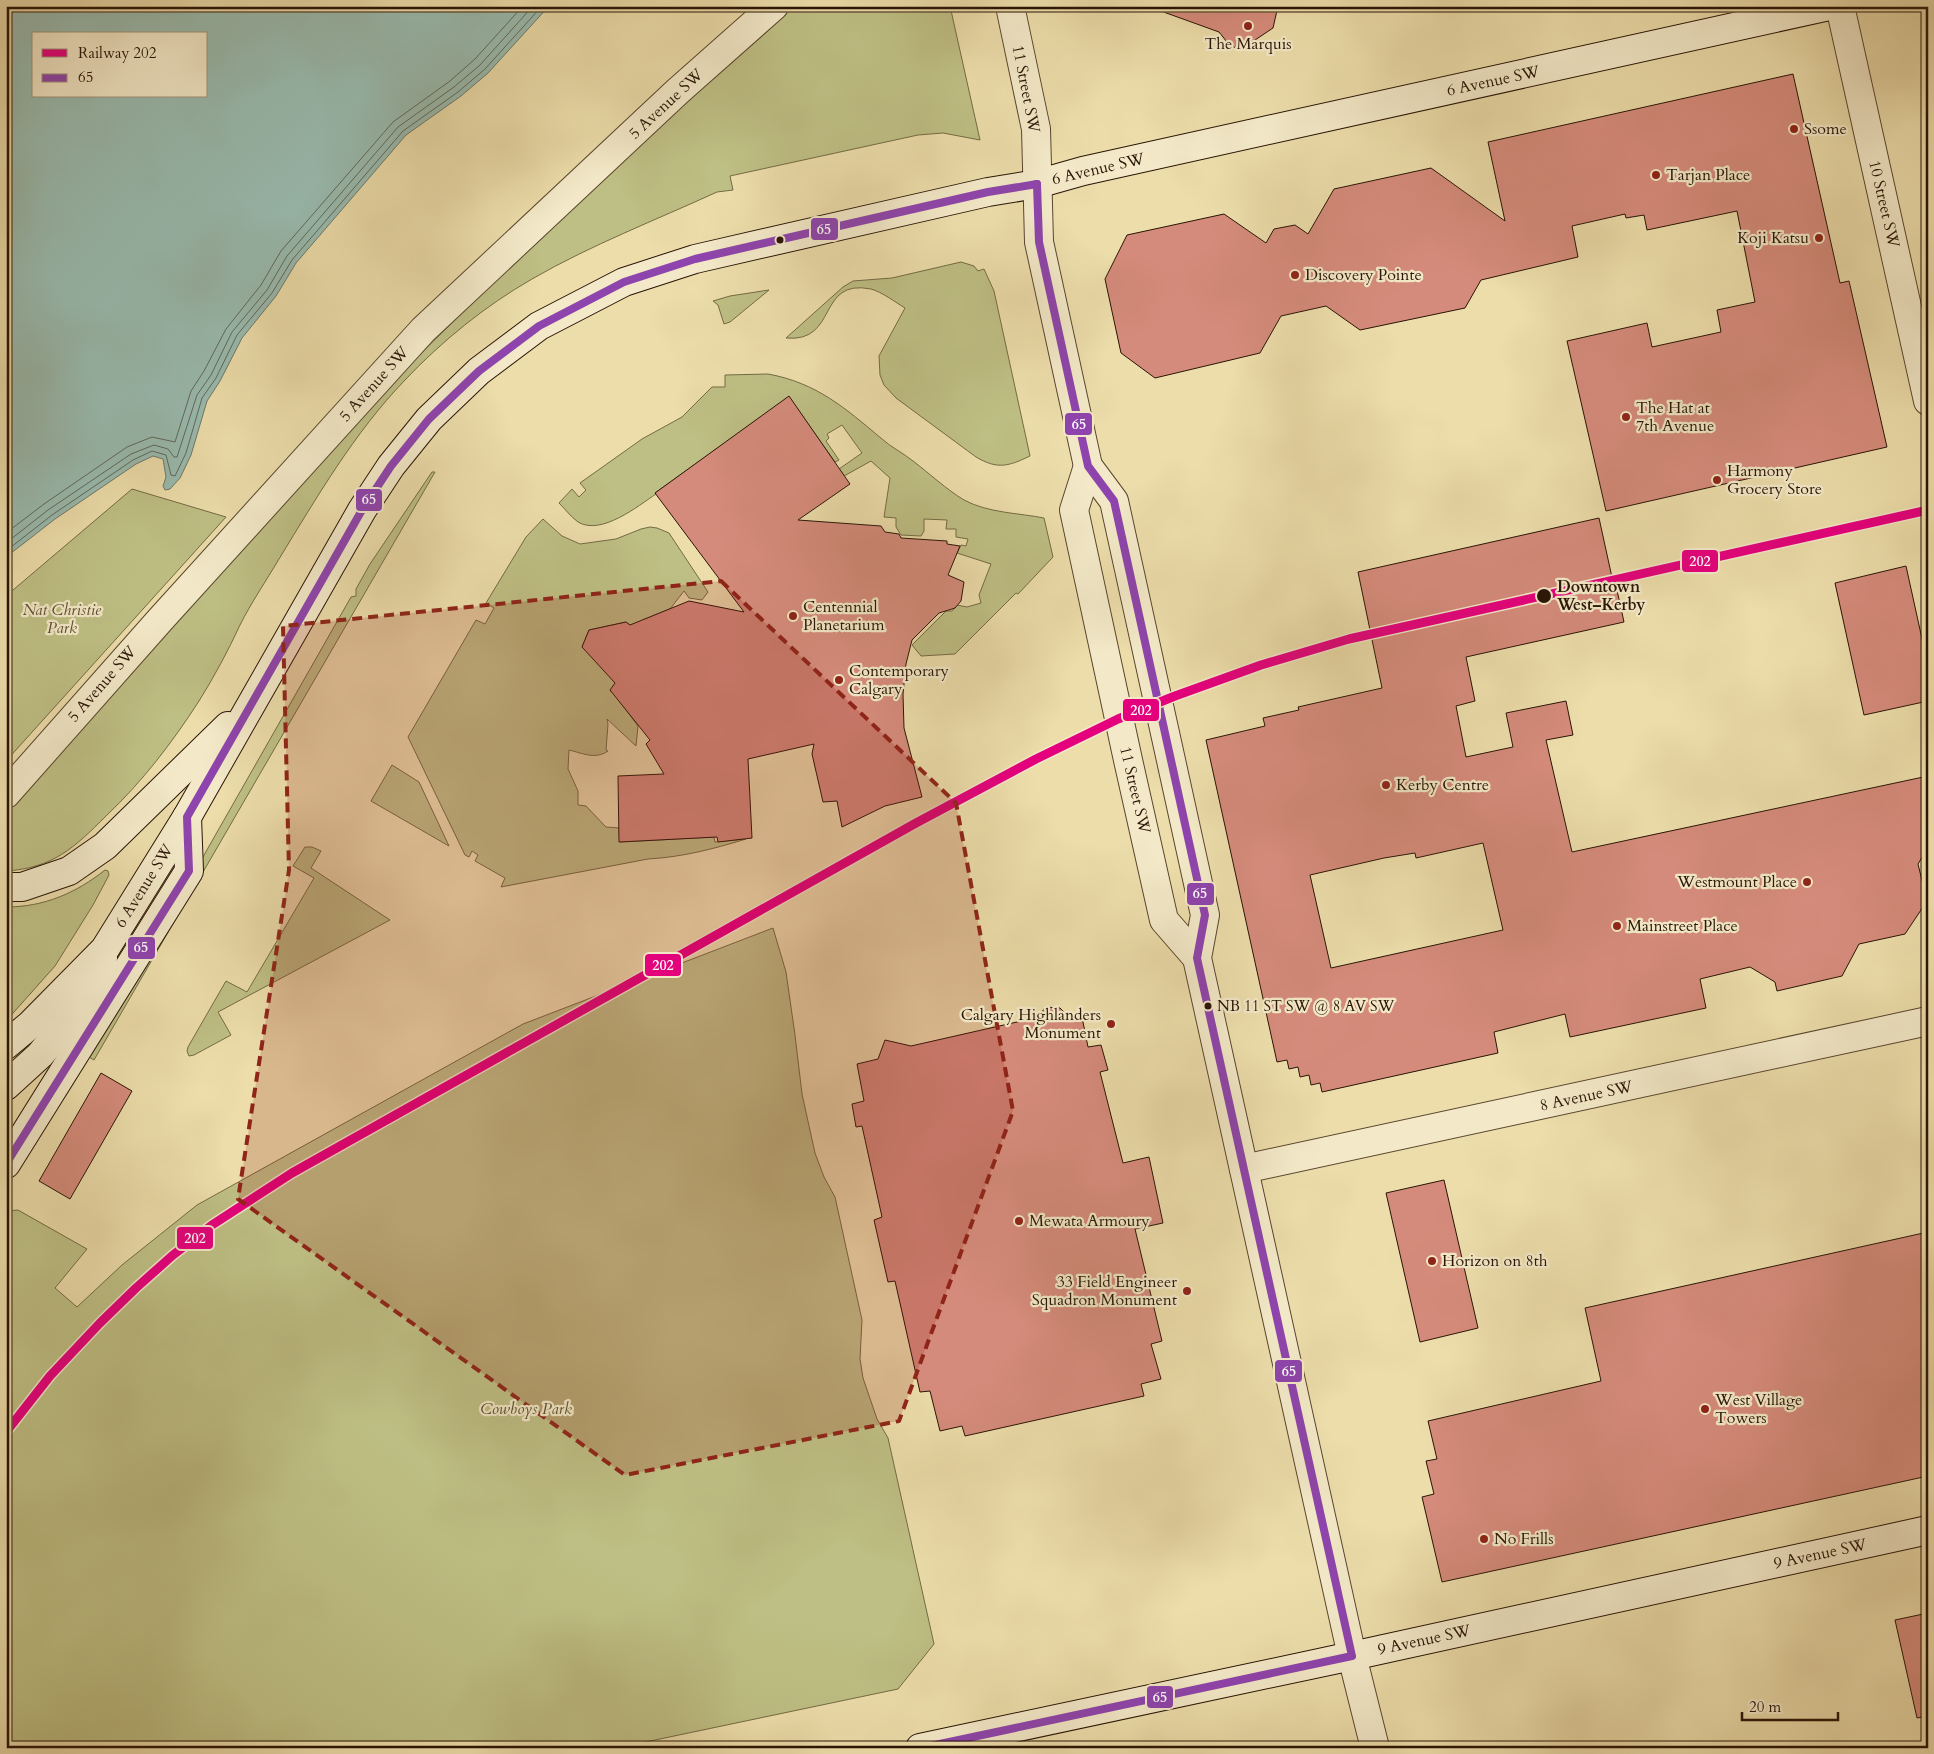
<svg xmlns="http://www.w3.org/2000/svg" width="1934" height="1754" viewBox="0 0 1934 1754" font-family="Cardo,serif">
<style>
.green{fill:#bebf84;stroke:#746a44}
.water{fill:#99bbaf;stroke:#6c786b;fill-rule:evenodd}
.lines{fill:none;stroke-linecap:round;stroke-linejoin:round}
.shore{stroke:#61685a;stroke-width:1}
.building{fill:#d58b7b;stroke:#291405;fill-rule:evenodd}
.minor-casing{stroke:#5a462e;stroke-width:30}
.tertiary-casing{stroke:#5a462e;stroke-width:30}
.secondary-casing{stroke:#291405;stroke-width:30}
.minor{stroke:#f3e9c8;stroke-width:28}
.tertiary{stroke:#f3e9c8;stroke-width:28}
.secondary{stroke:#f3e9c8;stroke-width:28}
.bus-1-casing{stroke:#f3e9c8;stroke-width:11}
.bus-1{stroke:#8e44ad;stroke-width:8}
.rail-1-casing{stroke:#f3e9c8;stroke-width:12}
.rail-1{stroke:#e5007d;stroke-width:9}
.marked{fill:#8f2418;fill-opacity:0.2;stroke:#8f2418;stroke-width:4;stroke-dasharray:10 6;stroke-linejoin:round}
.poi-dot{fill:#8f2418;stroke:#f3e9c8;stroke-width:2}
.bus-dot{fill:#291405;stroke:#f3e9c8;stroke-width:2}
.labels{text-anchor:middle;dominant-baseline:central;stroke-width:4.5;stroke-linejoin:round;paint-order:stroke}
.bus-label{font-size:15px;fill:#291405;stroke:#f3e9c8;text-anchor:start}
.poi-label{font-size:16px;fill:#291405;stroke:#f3e9c8;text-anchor:start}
.street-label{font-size:16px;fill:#291405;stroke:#f3e9c8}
.stop-label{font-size:16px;font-weight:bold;fill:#291405;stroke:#f3e9c8;text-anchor:start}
.park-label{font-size:16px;font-style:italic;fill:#5d5031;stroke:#f3e9c8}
.line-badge{stroke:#f3e9c8;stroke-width:2}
.badge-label{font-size:14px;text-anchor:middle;font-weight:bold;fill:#fff}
</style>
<rect width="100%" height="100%" fill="#ecddaa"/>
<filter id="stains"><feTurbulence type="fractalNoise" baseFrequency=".004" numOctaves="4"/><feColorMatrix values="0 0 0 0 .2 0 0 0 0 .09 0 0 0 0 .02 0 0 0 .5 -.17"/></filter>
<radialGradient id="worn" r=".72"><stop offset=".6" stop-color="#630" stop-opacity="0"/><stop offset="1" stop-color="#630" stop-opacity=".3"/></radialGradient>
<g class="green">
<path d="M791 6H950L980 140 943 133 918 135 730 176 733 190 717 192C656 220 591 245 532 279 485 306 442 341 405 380 354 433 317 497 279 559 266 581 251 603 240 625 228 651 214 677 199 701 172 743 142 782 106 816 74 848 53 868 6 871V813L369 405 494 281 682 104Z"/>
<path d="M961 262 974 266 978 271 984 269 994 291 1030 456C1009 466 998 470 976 457L896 398 884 385 880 375 879 356 905 308C895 302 882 292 871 289 816 278 839 343 786 338L843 287 853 281 892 278Z"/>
<path d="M769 290 730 322 724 324 718 305 713 301 730 296Z"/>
<path d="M768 374C817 383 845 408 882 439 891 447 903 453 913 461 930 474 946 489 964 500 988 513 1019 513 1044 518L1053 557 1018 594 1016 593 955 654 921 656 912 645 946 611H952L957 605 967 607 981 603 979 595 991 564 957 553 961 545 966 546 968 539 956 537V529H946L947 520 924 519V531L921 536 901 535 896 527V518L884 517 890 478 871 461 844 476 839 469 862 453 842 425 827 434 829 438 826 441 839 460 835 462 789 397 655 493 656 494C638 506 601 536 578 522 571 517 565 509 559 503L572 489 579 497 586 490 580 483 642 439 682 417 712 387H725V375Z"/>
<path d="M432 472H435L94 1060 89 1057 351 597 356 596V589L370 564Z"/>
<path d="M132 489 226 517 6 761V596Z"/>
<path d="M543 519 562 536 580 544 616 539 641 529 650 527 657 528 669 533 708 592 702 600 689 598 684 591 670 609 643 620 638 631 626 622 589 630 582 647 622 674 610 691 627 697 620 702 638 726 636 746 607 719 608 724 606 750 608 751C595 760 582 753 569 750L568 769 578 791V805L586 806 606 827 619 828 620 842 714 837 715 842 746 839C713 849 683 857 648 859L501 887 505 878 475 861 478 855 472 851 469 857 465 855 408 737 476 620 485 624 494 608 486 603 526 537Z"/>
<path d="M392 765 419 782 449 846 371 801Z"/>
<path d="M305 847H312L321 851 311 868 390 920 218 1012 231 1035 194 1055 189 1056 187 1051 188 1047 226 981 247 992 314 878 293 866Z"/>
<path d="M105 870 108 871 109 875 93 905 55 966 6 1021V907C44 907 76 893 105 870Z"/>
<path d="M773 928 786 972 795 1035 802 1094 815 1153 824 1177 835 1197 862 1320 860 1359 863 1378 877 1419 888 1438 934 1644 898 1689 617 1748H6V1211L18 1210 87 1249 55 1288 77 1307 122 1265 197 1205 523 1024Z"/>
</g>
<path class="water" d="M6 6H549L488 73 461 96 406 135 296 263 276 296 242 338 220 381 207 401 191 455 180 478 170 489 165 490 163 486 166 477 163 459 153 456 136 464 55 519 6 557ZM34 34H206V96H34Z"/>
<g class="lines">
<g class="shore">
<path d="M6 533 44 504 127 447 152 437 175 442 191 391 204 371 226 329 261 285 281 251 393 122 450 81 475 59 523 6"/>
<path d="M6 543 48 510 131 454 154 445 168 449 174 457H177L197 395 211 375 232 332 267 290 287 256 398 127 454 87 480 65 533 6"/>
<path d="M6 551 52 515 133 460 152 451 166 455 171 475 175 476 186 453 202 398 216 378 237 335 272 293 292 260 403 131 458 92 485 69 542 6"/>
</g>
</g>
<g class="building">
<path d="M1159 6H1278L1273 28 1243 48 1231 47 1219 32 1158 10Z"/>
<path d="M1793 74 1840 283 1849 281 1887 447 1606 511 1567 341 1647 323 1652 347 1721 332 1717 310 1755 302 1737 211 1647 230 1644 215 1626 218 1625 214 1572 226 1578 257 1481 280 1465 308 1360 330 1326 306 1281 316 1260 353 1155 378 1121 353 1105 279 1127 235 1224 214 1266 243 1274 229 1295 225 1308 234 1334 189 1431 168 1505 221 1488 142Z"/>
<path d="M789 396 850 484 798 520 881 526 885 532 899 534 901 538 947 541V544L960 546 948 575 964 582 961 601 955 608 939 613 912 640 906 664 903 694 904 728 922 797 885 806 842 827 837 801 823 802 812 754 814 744 748 759 752 838 718 842 717 837 619 842 618 776 664 774 646 744 650 740 610 690 615 683 582 647 589 630 626 622 630 625 689 601 744 612 655 493Z"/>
<path d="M1599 518 1613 582 1615 581 1624 622 1466 657 1475 701 1456 706 1466 757 1513 747 1506 713 1566 701 1573 735 1546 740 1572 852 1928 776V848L1918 864 1927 901 1905 934 1859 944 1842 976 1777 991 1775 982 1750 967 1700 979 1706 1008 1570 1037 1565 1014 1494 1032 1498 1053 1322 1092 1320 1083 1311 1085 1309 1075 1300 1077 1298 1067 1289 1069 1287 1060 1277 1062 1206 740 1265 726 1263 718 1299 710 1298 707 1382 688 1358 572ZM1483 843 1503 930 1331 968 1310 875 1384 858 1415 853 1416 858Z"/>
<path d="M1906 566 1928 666V701L1864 715 1835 583Z"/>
<path d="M1045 1007 1060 1008 1067 1015 1081 1012 1088 1047 1101 1045 1108 1070 1100 1072 1123 1163 1149 1157 1163 1223 1135 1229 1162 1341 1151 1344 1161 1379 1141 1384 1144 1396 965 1436 962 1426 940 1431 930 1391 920 1392 895 1281 888 1282 874 1220 882 1217 862 1126 856 1127 852 1104 864 1101 857 1064 878 1059 885 1040 911 1046 1039 1017Z"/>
<path d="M101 1073 132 1091 70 1199 39 1181Z"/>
<path d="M1444 1180 1478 1328 1420 1342 1386 1193Z"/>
<path d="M1928 1232V1476L1442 1582 1422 1497 1434 1494 1426 1461 1437 1459 1428 1421 1601 1381 1585 1308Z"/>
<path d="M1928 1613V1716L1917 1718 1895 1620Z"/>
</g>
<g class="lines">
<defs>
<g id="minor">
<path d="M1840 6 1928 401"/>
<path d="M1244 1169 1928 1021"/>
</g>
<g id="tertiary">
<path d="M1010 6 1036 129 1039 242 1088 466 1114 501 1205 915 1197 958 1352 1656 1375 1748"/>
<path d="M1088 466 1074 510 1128 760 1164 920 1197 958"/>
<path d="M6 794 160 620 423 330 678 91 774 6"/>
</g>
<g id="secondary">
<path d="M6 887H22L69 871 105 846 228 726"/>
<path d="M6 1045 30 1025 105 949 187 817 362 510 391 466 429 419 479 371 539 326 624 282 695 259 988 192 1037 184 1083 171 1829 6"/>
<path d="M6 1086 40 1055 76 1012 99 978 103 958"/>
<path d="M6 1164 189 871 187 817"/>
<path d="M920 1748 1352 1656 1928 1530"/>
</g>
</defs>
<use href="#minor" class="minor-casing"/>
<use href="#tertiary" class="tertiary-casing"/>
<use href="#secondary" class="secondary-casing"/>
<use href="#minor" class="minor"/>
<use href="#tertiary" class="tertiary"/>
<use href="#secondary" class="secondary"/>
<defs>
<g id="bus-1">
<path d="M6 1164 189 871 187 817 362 510 391 466 429 419 479 371 539 326 624 282 695 259 988 192 1037 184"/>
<path d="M921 1748 1352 1656 1197 958 1205 915 1114 501 1088 466 1039 242 1037 184"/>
</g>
</defs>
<use href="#bus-1" class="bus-1-casing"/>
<use href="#bus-1" class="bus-1"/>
<defs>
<path id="rail-1" d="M6 1432 50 1376 100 1323 136 1288 173 1255 212 1225 292 1173 916 823 1036 759 1118 719 1175 696 1261 665 1349 639 1928 510"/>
</defs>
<use href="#rail-1" class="rail-1-casing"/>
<use href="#rail-1" class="rail-1"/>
</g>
<path class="marked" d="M721 581 956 803 1013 1111 899 1421 625 1475 238 1199 289 870 283 626Z"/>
<g class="poi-dot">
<circle cx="1248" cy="26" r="5"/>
<circle cx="1794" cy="129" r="5"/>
<circle cx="1656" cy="175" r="5"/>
<circle cx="1819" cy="238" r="5"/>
<circle cx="1295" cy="275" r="5"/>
<circle cx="1626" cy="417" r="5"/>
<circle cx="1717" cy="480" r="5"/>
<circle cx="793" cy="616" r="5"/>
<circle cx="839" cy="680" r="5"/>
<circle cx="1386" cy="785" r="5"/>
<circle cx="1807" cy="882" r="5"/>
<circle cx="1617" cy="926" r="5"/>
<circle cx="1111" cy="1024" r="5"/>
<circle cx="1019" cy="1221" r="5"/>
<circle cx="1432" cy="1261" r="5"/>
<circle cx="1187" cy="1291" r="5"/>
<circle cx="1705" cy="1409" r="5"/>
<circle cx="1484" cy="1539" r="5"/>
</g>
<g class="bus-dot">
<circle cx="780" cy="240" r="4.5"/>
<circle cx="1544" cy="596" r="8"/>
<circle cx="1208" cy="1006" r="4.5"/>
</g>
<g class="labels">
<g class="bus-label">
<text x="1217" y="1006">NB 11 ST SW @ 8 AV SW</text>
</g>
<g class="poi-label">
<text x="1248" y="44" text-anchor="middle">The Marquis</text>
<text x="1804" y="129">Ssome</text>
<text x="1666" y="175">Tarjan Place</text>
<text x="1809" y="238" text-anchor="end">Koji Katsu</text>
<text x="1305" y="275">Discovery Pointe</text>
<text x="1636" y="408">The Hat at<tspan x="1636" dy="18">7th Avenue</tspan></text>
<text x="1727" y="471">Harmony<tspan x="1727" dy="18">Grocery Store</tspan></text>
<text x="803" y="607">Centennial<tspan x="803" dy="18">Planetarium</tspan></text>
<text x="849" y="671">Contemporary<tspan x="849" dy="18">Calgary</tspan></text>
<text x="1396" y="785">Kerby Centre</text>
<text x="1797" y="882" text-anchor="end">Westmount Place</text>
<text x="1627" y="926">Mainstreet Place</text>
<text x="1101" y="1015" text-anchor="end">Calgary Highlanders<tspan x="1101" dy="18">Monument</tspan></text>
<text x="1029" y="1221">Mewata Armoury</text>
<text x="1442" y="1261">Horizon on 8th</text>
<text x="1177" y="1282" text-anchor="end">33 Field Engineer<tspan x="1177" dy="18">Squadron Monument</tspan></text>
<text x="1715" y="1400">West Village<tspan x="1715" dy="18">Towers</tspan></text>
<text x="1494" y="1539">No Frills</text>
</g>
<g class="street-label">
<text transform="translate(1493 81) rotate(-12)">6 Avenue SW</text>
<text transform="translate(1026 89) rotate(79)">11 Street SW</text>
<text transform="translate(666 104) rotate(-43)">5 Avenue SW</text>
<text transform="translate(1098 169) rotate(-13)">6 Avenue SW</text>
<text transform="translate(1884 204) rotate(77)">10 Street SW</text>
<text transform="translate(374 384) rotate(-48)">5 Avenue SW</text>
<text transform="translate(102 684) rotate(-49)">5 Avenue SW</text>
<text transform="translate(1135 790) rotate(77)">11 Street SW</text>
<text transform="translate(144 886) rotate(-58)">6 Avenue SW</text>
<text transform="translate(1586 1096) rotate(-12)">8 Avenue SW</text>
<text transform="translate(1820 1554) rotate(-12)">9 Avenue SW</text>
<text transform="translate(1424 1640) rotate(-12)">9 Avenue SW</text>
</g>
<g class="stop-label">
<text x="1557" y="587">Downtown<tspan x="1557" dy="18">West–Kerby</tspan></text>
</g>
<g class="park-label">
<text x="62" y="610">Nat Christie<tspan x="62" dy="18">Park</tspan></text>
<text x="526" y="1409">Cowboys Park</text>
</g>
</g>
<g class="line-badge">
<rect x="810" y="217" width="29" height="24" rx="5" fill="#8e44ad"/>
<rect x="1064" y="412" width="29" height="24" rx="5" fill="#8e44ad"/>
<rect x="355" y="488" width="28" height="24" rx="5" fill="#8e44ad"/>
<rect x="1681" y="549" width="38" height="24" rx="5" fill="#e5007d"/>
<rect x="1122" y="698" width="38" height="24" rx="5" fill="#e5007d"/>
<rect x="1186" y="882" width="29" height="24" rx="5" fill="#8e44ad"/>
<rect x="127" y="936" width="29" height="24" rx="5" fill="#8e44ad"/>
<rect x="644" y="953" width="38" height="24" rx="5" fill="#e5007d"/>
<rect x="176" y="1226" width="38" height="24" rx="5" fill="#e5007d"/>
<rect x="1274" y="1359" width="29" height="24" rx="5" fill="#8e44ad"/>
<rect x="1146" y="1685" width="28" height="24" rx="5" fill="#8e44ad"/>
</g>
<g class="badge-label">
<text x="824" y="234">65</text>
<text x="1079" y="429">65</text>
<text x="369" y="504">65</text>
<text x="1700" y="566">202</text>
<text x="1141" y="715">202</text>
<text x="1200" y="898">65</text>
<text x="141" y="952">65</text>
<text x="663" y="970">202</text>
<text x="195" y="1243">202</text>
<text x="1289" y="1376">65</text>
<text x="1160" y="1702">65</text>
</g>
<rect width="1934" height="1754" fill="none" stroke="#ecddaa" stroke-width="25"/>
<rect x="8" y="8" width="1919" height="1739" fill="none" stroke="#291405" stroke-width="2.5"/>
<rect x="12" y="12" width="1909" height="1729" fill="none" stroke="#291405"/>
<rect x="32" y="32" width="175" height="65" fill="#f3e9c8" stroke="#a2947a"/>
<rect x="42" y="49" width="25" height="8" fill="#e5007d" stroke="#a2947a"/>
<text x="78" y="58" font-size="15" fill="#291405">Railway 202</text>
<rect x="42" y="74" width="25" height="8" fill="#8e44ad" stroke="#a2947a"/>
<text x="78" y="82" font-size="15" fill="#291405">65</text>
<path d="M1742 1712v8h96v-8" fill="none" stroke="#291405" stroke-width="2.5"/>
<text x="1749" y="1712" font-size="15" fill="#291405" stroke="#f3e9c8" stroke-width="4" paint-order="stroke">20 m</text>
<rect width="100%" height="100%" filter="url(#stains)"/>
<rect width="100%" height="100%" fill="url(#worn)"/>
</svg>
